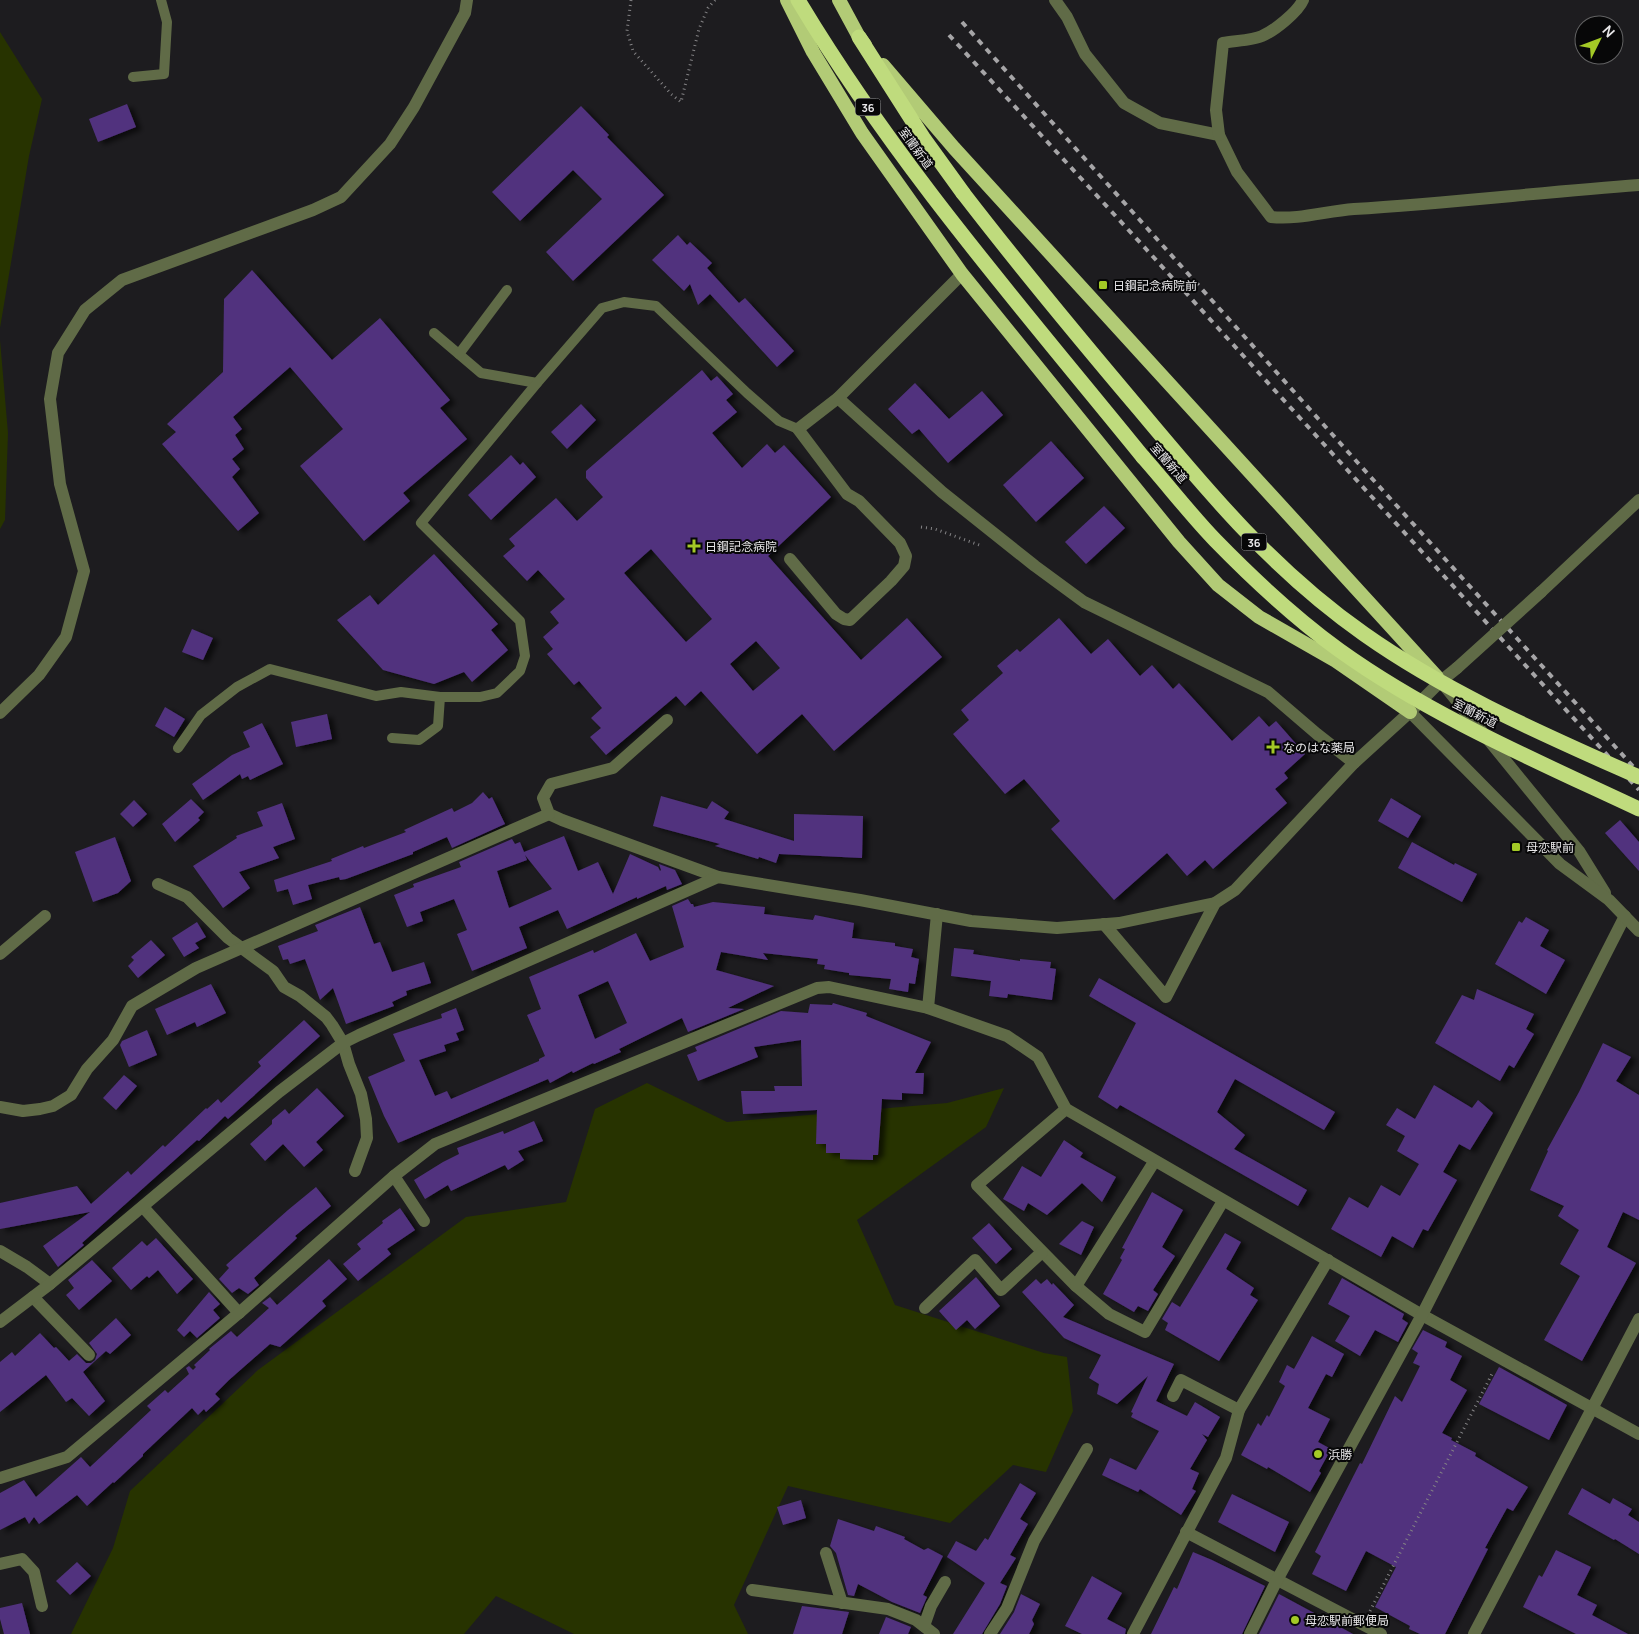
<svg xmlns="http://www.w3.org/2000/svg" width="1639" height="1634" viewBox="0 0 1639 1634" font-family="Manrope,'Noto Sans JP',sans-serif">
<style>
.green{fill:#273300}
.building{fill:#51327e;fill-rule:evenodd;filter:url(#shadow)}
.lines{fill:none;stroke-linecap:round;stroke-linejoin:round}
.path{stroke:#848385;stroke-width:3;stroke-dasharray:1 4;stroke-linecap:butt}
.service{stroke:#606b47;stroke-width:10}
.minor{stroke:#606b47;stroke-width:12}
.tertiary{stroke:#606b47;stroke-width:12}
.trunk{stroke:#b2cb76;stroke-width:14}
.motorway{stroke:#bfdb7d;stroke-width:15}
.rail{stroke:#a6a5a7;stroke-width:4;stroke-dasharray:6 6;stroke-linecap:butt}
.tertiary-bridge{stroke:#606b47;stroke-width:12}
.motorway-bridge{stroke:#bfdb7d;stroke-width:15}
.poi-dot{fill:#a3c926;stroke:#070708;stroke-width:2}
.labels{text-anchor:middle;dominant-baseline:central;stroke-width:4;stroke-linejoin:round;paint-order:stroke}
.shield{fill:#070708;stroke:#a4a4a6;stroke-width:1}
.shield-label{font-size:11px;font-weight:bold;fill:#e8e7e9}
.street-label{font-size:12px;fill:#e8e7e9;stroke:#070708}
.poi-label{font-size:12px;fill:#e8e7e9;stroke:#070708;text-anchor:start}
</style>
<defs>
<filter id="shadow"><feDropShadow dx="5.5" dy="3" stdDeviation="2.5" flood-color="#0009"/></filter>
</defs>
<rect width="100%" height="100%" fill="#1d1c1f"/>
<g class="green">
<path d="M0 32 42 99 29 156 0 328Z"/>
<path d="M0 340 8 433 5 520 0 529Z"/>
<path d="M647 1083 727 1122 947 1103 1004 1088 986 1127 857 1220 895 1305 1044 1353 1067 1357 1073 1411 1046 1472 1013 1465 950 1523 788 1486 734 1605 748 1634H574L496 1596 464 1634H71L113 1548 130 1491 258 1370 466 1217 566 1202 595 1109Z"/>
</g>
<g class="building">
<path d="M127 104 136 127 98 142 89 119Z"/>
<path d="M581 106 609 135 607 137 664 195 573 281 546 252 602 199 573 170 520 221 492 192Z"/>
<path d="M678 235 687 245 690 242 712 263 707 268 739 303 745 298 794 351 777 367 710 294 698 305 690 284 684 291 652 260Z"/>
<path d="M252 270 332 360 380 318 450 400 440 408 467 439 403 493 410 501 364 541 300 466 343 429 290 367 233 417 242 429 235 435 244 449 232 459 240 469 232 477 259 513 238 531 162 444 176 432 167 424 223 372 224 299Z"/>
<path d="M702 370 711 381 717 376 733 394 726 400 737 412 712 433 742 468 767 444 775 453 784 445 831 497 768 556 861 660 907 618 942 657 834 751 802 714 757 754 701 691 685 706 676 696 606 755 590 737 601 728 591 718 602 708 579 681 574 685 547 654 553 649 543 637 559 623 550 612 565 599 538 570 527 581 503 556 515 546 509 539 556 498 577 521 603 497 586 478V471ZM651 549 712 619 686 642 624 573ZM756 641 780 668 753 691 730 664Z"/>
<path d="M915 383 949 419 982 391 1003 415 948 463 919 429 912 434 888 409Z"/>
<path d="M581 404 596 420 567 449 551 432Z"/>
<path d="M1051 441 1084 478 1036 522 1003 485Z"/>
<path d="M511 455 520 465 523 462 536 477 491 520 468 495Z"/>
<path d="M1104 506 1125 528 1086 564 1065 542Z"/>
<path d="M434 554 498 624 491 630 508 650 472 682 464 672 434 684 383 670 337 620 370 595 378 605Z"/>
<path d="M1059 618 1091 654 1108 639 1140 676 1152 665 1173 689 1179 683 1232 741 1259 716 1269 727 1276 721 1305 754 1284 773 1288 778 1275 789 1287 803 1213 869 1205 860 1187 876 1167 853 1114 900 1051 829 1060 821 1024 779 1005 794 953 734 969 720 961 710 1003 673 997 666 1017 649 1020 652Z"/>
<path d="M192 629 213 638 203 660 182 652Z"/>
<path d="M165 707 185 719 174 737 155 726Z"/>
<path d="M327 714 332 739 296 747 291 722Z"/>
<path d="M262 723 283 764 250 780 248 776 242 779 240 774 203 800 192 784 232 755 250 747 243 732Z"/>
<path d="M483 792 489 799 492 797 505 824 452 848 447 837 413 852V854L346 879 340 880 339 877 308 885 312 899 293 905 288 889 277 892 274 880 332 861 331 859 363 846 364 848 406 832 404 830 452 808 454 812 472 803Z"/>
<path d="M661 796 707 809 712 801 729 812 724 819 794 841V814L863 816 862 858 779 854 776 863 759 857 758 859 715 846 720 844 653 826Z"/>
<path d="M1391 798 1421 816 1408 838 1378 821Z"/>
<path d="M191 799 204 812 198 818 200 820 175 842 162 824Z"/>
<path d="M134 800 147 814 133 827 120 814Z"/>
<path d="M282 803 295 839 273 847 279 858 239 872 250 888 223 908 193 866 237 838 236 836 263 826 257 812Z"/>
<path d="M1620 820 1639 842V871L1605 833Z"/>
<path d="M564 836 578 871 598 862 613 894 630 854 658 867 660 871 661 870 659 864 675 870 682 884 667 890 666 886 637 899V897L567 929 558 910 519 927 527 948 472 971 457 934 467 930 454 899 420 912 423 921 407 927 394 895 414 887 413 884 461 867 459 862 512 839 515 844 520 842 524 852ZM525 855 552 889 509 908 497 871 527 860Z"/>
<path d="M115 837 131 881 118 893 93 902 75 852Z"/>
<path d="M1412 842 1454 865 1455 863 1477 874 1462 902 1398 868Z"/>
<path d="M688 899 691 904H693L694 907 713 902 765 907 764 914 813 920 815 915 854 923 852 938 895 943V946L913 949 911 957 919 959 915 984 909 983 908 992 889 989 891 979 849 975V973L824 969 825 965 817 964 818 959 763 953 768 960 721 952 716 970 774 986 728 1008 744 1009 688 1032 682 1018 619 1049 621 1052 594 1064 593 1063 573 1073 572 1071 550 1083 548 1079 398 1143 384 1116 368 1077 405 1061 393 1034 442 1018 441 1014 456 1008 464 1030 456 1033 459 1040 444 1045 446 1051 419 1060 435 1096 447 1091 451 1099 539 1061V1059L545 1056 527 1015 541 1009 529 977 593 950 594 953 636 933 650 961 684 947 672 906ZM608 981 627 1023 595 1039 578 995Z"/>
<path d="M360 907 374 944 380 942 392 972 424 962 431 983 406 991 407 995 392 1002 394 1006 346 1024 333 988 320 1000 305 959 290 964 288 959 283 960 278 946 318 931 315 925Z"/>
<path d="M1526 917 1549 930 1540 946 1565 960 1546 994 1495 964 1519 921 1522 923Z"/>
<path d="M197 922 206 937 195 943 199 948 184 957 172 938Z"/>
<path d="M151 940 165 955 138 978 128 966 134 960 131 957Z"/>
<path d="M954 948 974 950 973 954 1020 961V959L1051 962 1050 968 1056 969 1052 1000 1008 994 1007 998 989 996 991 981 951 976Z"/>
<path d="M1099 978 1335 1112 1324 1130 1235 1079 1217 1112 1245 1135 1234 1149 1307 1190 1298 1206 1120 1105 1117 1109 1098 1097 1136 1023 1089 996Z"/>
<path d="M211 984 226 1013 197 1027 195 1022 167 1035 155 1009Z"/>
<path d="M1477 989 1534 1014 1526 1029 1534 1034 1514 1068 1509 1065 1500 1081 1435 1043 1462 995 1474 1000Z"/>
<path d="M833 1003 867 1013 866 1016 931 1042 915 1073H924L923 1094 902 1093V1100L882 1099 878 1155H873V1160L840 1159V1153H826V1144H816L817 1110 743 1114 741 1091H775L774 1086H802L801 1040 754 1047 758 1057 698 1081 687 1055 697 1051 695 1047 781 1011 808 1013 810 1004 832 1005Z"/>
<path d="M304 1020 320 1036 228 1119 225 1116 199 1141 197 1140 82 1243 84 1245 58 1267 43 1246 90 1212 0 1229V1203L77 1186 91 1204 128 1171 131 1175 163 1145 165 1147 206 1108 207 1109 218 1099 221 1103 261 1066 258 1062Z"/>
<path d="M147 1030 157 1055 129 1067 120 1045 122 1041Z"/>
<path d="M1603 1043 1631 1057 1616 1081 1639 1095V1220L1623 1212 1607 1247 1636 1263 1582 1361 1544 1340 1580 1276 1560 1264 1579 1230 1558 1216 1564 1206 1530 1190 1548 1151 1547 1150 1579 1092Z"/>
<path d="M124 1075 137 1086 116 1110 103 1098Z"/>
<path d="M1434 1085 1472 1108 1478 1100 1493 1113 1470 1150 1459 1144 1443 1172 1457 1180 1428 1231 1423 1229 1413 1248 1392 1236 1381 1257 1331 1229 1349 1197 1368 1208 1381 1185 1400 1196 1419 1164 1397 1151 1405 1136 1386 1125 1397 1108 1415 1119Z"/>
<path d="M317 1088 344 1116 316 1142 323 1150 304 1167 283 1144 265 1161 250 1144 272 1124V1120L285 1109 289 1114Z"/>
<path d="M534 1121 543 1141 518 1151 524 1160 508 1170 505 1165 451 1191 448 1185 425 1199 414 1180 443 1162 459 1154 457 1148 503 1131 504 1134Z"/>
<path d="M1064 1140 1083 1153 1080 1157 1116 1177 1102 1202 1082 1183 1047 1215 1028 1203 1024 1211 1003 1199 1022 1166 1041 1177Z"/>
<path d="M316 1187 331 1206 295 1236 297 1238 254 1278 259 1285 248 1294 239 1288 232 1293 219 1279 229 1268 226 1265 288 1210Z"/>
<path d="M1152 1192 1183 1210 1162 1247 1175 1256 1153 1290 1158 1294 1148 1311 1138 1306 1134 1312 1103 1294 1122 1260 1120 1258 1125 1249 1122 1248Z"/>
<path d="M400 1208 415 1230 387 1249 391 1254 358 1281 343 1264 361 1249 357 1244 383 1223 382 1221Z"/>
<path d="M1082 1221 1094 1227 1081 1255 1059 1244Z"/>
<path d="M989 1223 1012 1249 996 1264 972 1238Z"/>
<path d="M1225 1233 1241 1242 1226 1269 1254 1288 1250 1295 1258 1300 1219 1361 1165 1330 1168 1323 1162 1319 1172 1302 1180 1307Z"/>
<path d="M156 1238 193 1279 177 1294 158 1270 149 1278 147 1276 131 1290 112 1268 142 1241 147 1246Z"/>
<path d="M329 1259 347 1279 322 1301 326 1306 280 1347 270 1344 229 1380 215 1394 220 1399 206 1412 204 1409 198 1415 192 1408 143 1454V1456L114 1483 113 1482 87 1506 77 1495 39 1524 34 1517 29 1524 25 1517 0 1530V1493L24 1480 36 1497 81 1457 90 1467 151 1410 147 1406 165 1390 168 1393 189 1374 186 1368 189 1366 193 1370 196 1367 194 1365 210 1350 209 1349 231 1331 237 1337 269 1308 262 1303 270 1297 277 1305Z"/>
<path d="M92 1260 112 1281 79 1310 66 1295 74 1288 68 1280Z"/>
<path d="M976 1277 1000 1306 975 1329 967 1320 956 1330 939 1311Z"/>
<path d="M1342 1278 1404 1314 1402 1319 1408 1323 1398 1342 1375 1330 1360 1356 1335 1341 1350 1316 1328 1304Z"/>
<path d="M1036 1279 1041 1284 1047 1279 1052 1285 1053 1283 1074 1305 1063 1317 1174 1364 1156 1401 1187 1416 1195 1402 1220 1417 1208 1437 1202 1434 1207 1440 1190 1469 1199 1473 1192 1489 1196 1491 1181 1515 1140 1489 1138 1492 1102 1475 1110 1458 1136 1470 1159 1431 1131 1417 1133 1413 1131 1412 1148 1376 1117 1404 1097 1394 1099 1384 1089 1378 1101 1355 1064 1338 1022 1292Z"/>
<path d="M209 1292 220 1304 213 1310 220 1318 197 1338 190 1331 184 1337 177 1330Z"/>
<path d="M116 1318 131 1335 110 1354 106 1351 83 1372 105 1401 89 1416 72 1398 66 1402 46 1375 0 1412V1362L12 1352 15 1356 40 1333 54 1348 56 1347 69 1361 77 1354 86 1363H91L95 1360 97 1354 89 1343Z"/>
<path d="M1423 1330 1447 1342 1445 1347 1462 1356 1450 1380 1467 1390 1442 1433 1452 1438 1451 1440 1476 1453 1475 1456 1528 1487 1513 1511 1507 1508 1485 1548 1488 1549 1445 1634H1420L1409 1629 1410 1626 1375 1607 1396 1567 1366 1551 1346 1591 1312 1574 1321 1556 1315 1552 1360 1463 1362 1464 1395 1396 1402 1402 1420 1366 1413 1363 1418 1353 1412 1349Z"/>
<path d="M1312 1336 1344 1354 1332 1377 1326 1374 1308 1408 1330 1419 1318 1442 1331 1449 1319 1471 1321 1473 1310 1492 1268 1467 1267 1469 1241 1455 1258 1423 1261 1426 1267 1415 1269 1417 1285 1386 1279 1382 1287 1365 1294 1369Z"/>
<path d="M1499 1367 1567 1405 1549 1440 1479 1404Z"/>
<path d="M1020 1483 1036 1493 1020 1519 1028 1524 1010 1555 1016 1558 1000 1583 1007 1586 1000 1604 982 1634H953L985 1583 947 1557 956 1541 976 1551 985 1538 988 1540Z"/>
<path d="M1582 1488 1610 1504 1613 1498 1632 1509 1628 1515 1639 1522V1554L1615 1539 1614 1540 1568 1514Z"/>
<path d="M1232 1494 1289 1522 1275 1552 1218 1522Z"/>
<path d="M801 1500 806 1518 783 1525 777 1507Z"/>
<path d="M838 1519 874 1531 876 1526 905 1537 904 1539 924 1550 928 1548 943 1556 923 1595 927 1597 920 1613 892 1602 858 1584 854 1596 848 1595 836 1553 830 1546Z"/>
<path d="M1556 1550 1591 1567 1577 1595 1597 1605 1592 1615 1628 1634H1576L1523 1607 1539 1575 1542 1577Z"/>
<path d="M1193 1552 1212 1560 1265 1586 1242 1634H1151L1174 1587 1177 1589Z"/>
<path d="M77 1562 91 1576 70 1595 56 1581Z"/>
<path d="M1092 1576 1122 1593 1107 1619 1126 1629 1125 1634H1082L1065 1626Z"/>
<path d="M1021 1594 1040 1604 1032 1620 1034 1624 1029 1634H1000L1014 1612Z"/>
<path d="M1279 1594 1353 1634H1259Z"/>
<path d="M22 1603 30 1634H4L0 1619V1608Z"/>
<path d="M802 1606 849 1612 842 1634H793Z"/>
<path d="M886 1617 911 1627 908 1634H879Z"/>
</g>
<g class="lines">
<g class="path">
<path d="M631 0 627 31 633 51 671 94 681 102 699 29 708 8 715 0"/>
<path d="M921 527 935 529 982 546"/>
<path d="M1370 1611 1493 1372"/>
</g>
<g class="service">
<path d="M133 77 164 74 167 22 161 0"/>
<path d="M434 333 481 373 537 383"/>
<path d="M459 354 507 290"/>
<path d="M392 738 419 740 438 726 440 697"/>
<path d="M178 748 201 715 237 687 270 669 376 696 401 692 440 697H480L497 693 520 671 525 656 520 621 421 523 537 383 602 308 624 302 656 306 747 393 779 421 798 429"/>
</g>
<g class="minor">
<path d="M1055 0 1067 17 1085 54 1124 103 1160 123 1219 135 1237 172 1271 217C1299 220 1326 211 1354 209 1449 203 1544 192 1639 185"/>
<path d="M1219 135 1216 110 1223 43C1233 41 1254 40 1262 36 1274 31 1298 12 1303 0"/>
<path d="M838 398 942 492 1035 566 1084 602 1268 692 1317 734 1354 763"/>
<path d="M790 559 836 614 844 619 850 620 891 581 904 566 906 556 900 543 859 501 847 494 798 429 838 398 962 274"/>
<path d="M0 713 39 675 66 637 84 571 60 484 50 399 58 353 85 310 122 280 313 210 341 197 390 144 414 107 465 13 467 0"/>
<path d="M667 720 613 768 551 784 543 798 549 814 562 820 718 877"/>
<path d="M158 884 187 897 228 938 273 971 284 987 300 996 326 1017 332 1025 343 1043 349 1064 361 1094 366 1119 367 1138 355 1171"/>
<path d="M1104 924 1166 997 1215 903"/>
<path d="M0 954 45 916"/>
<path d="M928 1008 937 914"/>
<path d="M0 1107 23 1111 40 1109 53 1106 71 1095 87 1069 113 1040 132 1006 196 968 549 814"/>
<path d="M1066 1109 977 1185 1076 1286 1109 1314 1145 1332 1223 1201"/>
<path d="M394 1176 424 1221"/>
<path d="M143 1207 239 1313"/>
<path d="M0 1251 27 1267 50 1284"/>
<path d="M1076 1286 1154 1162"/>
<path d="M33 1297 89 1355"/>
<path d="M925 1308 975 1260 1001 1290 1042 1252"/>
<path d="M1173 1396 1181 1380 1239 1410"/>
<path d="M0 1478 67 1457 239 1313 394 1176 435 1144 817 988 829 987 928 1008 1007 1036 1038 1057 1066 1109 1422 1315 1639 1434"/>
<path d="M1186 1532 1381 1634"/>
<path d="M826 1553 842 1603"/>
<path d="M0 1564 22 1559 34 1572 42 1606"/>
<path d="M752 1590 888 1609 916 1620 934 1634"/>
<path d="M924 1626 931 1606 945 1582"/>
<path d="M990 1634 1007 1608 1034 1541 1087 1449"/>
<path d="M1133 1634 1226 1458 1239 1410 1328 1260"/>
<path d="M1250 1634 1277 1580 1422 1315 1625 916"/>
</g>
<g class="tertiary">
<path d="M1541 592 1639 500"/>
<path d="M1443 684 1579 851 1605 893"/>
<path d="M1410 712 1560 864 1609 900 1639 931"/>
<path d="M0 1322 50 1284 279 1092 343 1043 359 1035 718 877 860 900 971 921 1057 928 1119 923 1215 903 1235 890 1354 763 1410 712 1441 681 1457 668"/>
<path d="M1474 1634 1639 1319"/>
</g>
<g class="trunk">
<path d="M787 0 813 52 862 133 962 274 1179 542 1218 585 1259 617 1336 661 1410 712"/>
<path d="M839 0 859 37 865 45"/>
<path d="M883 65 954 148 1437 677"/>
</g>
<g class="motorway">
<path d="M798 0C896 164 1023 309 1143 457"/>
<path d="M859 37 924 139 963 193"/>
</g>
<g class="rail">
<path d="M962 22 1358 463 1639 773"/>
<path d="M949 35 1146 249 1639 790"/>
</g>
<path class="tertiary-bridge" d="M1457 668 1541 592"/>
<g class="motorway-bridge">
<path d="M963 193C1020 267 1079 338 1139 409 1209 493 1274 571 1364 634 1449 694 1545 735 1639 777"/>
<path d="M1143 457C1167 484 1190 514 1215 540 1253 579 1295 618 1339 650 1431 716 1537 761 1639 809"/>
</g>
</g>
<g class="poi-dot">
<rect x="1098" y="280" width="10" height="10" rx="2.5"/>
<path d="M691.5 538.5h5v5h5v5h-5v5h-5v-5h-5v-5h5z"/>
<path d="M1270.5 739.5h5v5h5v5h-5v5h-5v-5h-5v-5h5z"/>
<rect x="1511" y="842" width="10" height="10" rx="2.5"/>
<circle cx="1318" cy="1454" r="5"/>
<circle cx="1295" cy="1620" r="5"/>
</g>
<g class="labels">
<g class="shield">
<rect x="855.5" y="98.5" width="25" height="17" rx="4"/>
<rect x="1241.5" y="533.5" width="25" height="17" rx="4"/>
</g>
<g class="shield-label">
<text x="868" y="107">36</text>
<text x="1254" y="542">36</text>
</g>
<g class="street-label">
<text transform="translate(916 148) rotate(54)">室蘭新道</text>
<text transform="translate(1169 463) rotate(49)">室蘭新道</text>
<text transform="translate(1475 713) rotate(27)">室蘭新道</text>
</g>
<g class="poi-label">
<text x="1113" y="285">日鋼記念病院前</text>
<text x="705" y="546">日鋼記念病院</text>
<text x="1283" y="747">なのはな薬局</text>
<text x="1526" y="847">母恋駅前</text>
<text x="1328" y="1454">浜勝</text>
<text x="1305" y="1620">母恋駅前郵便局</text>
</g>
</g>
<g transform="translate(1599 40) rotate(48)"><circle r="24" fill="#070708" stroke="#616162"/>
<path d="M0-4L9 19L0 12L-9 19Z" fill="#a3c926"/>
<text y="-8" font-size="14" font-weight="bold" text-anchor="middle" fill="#e8e7e9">N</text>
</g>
</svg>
